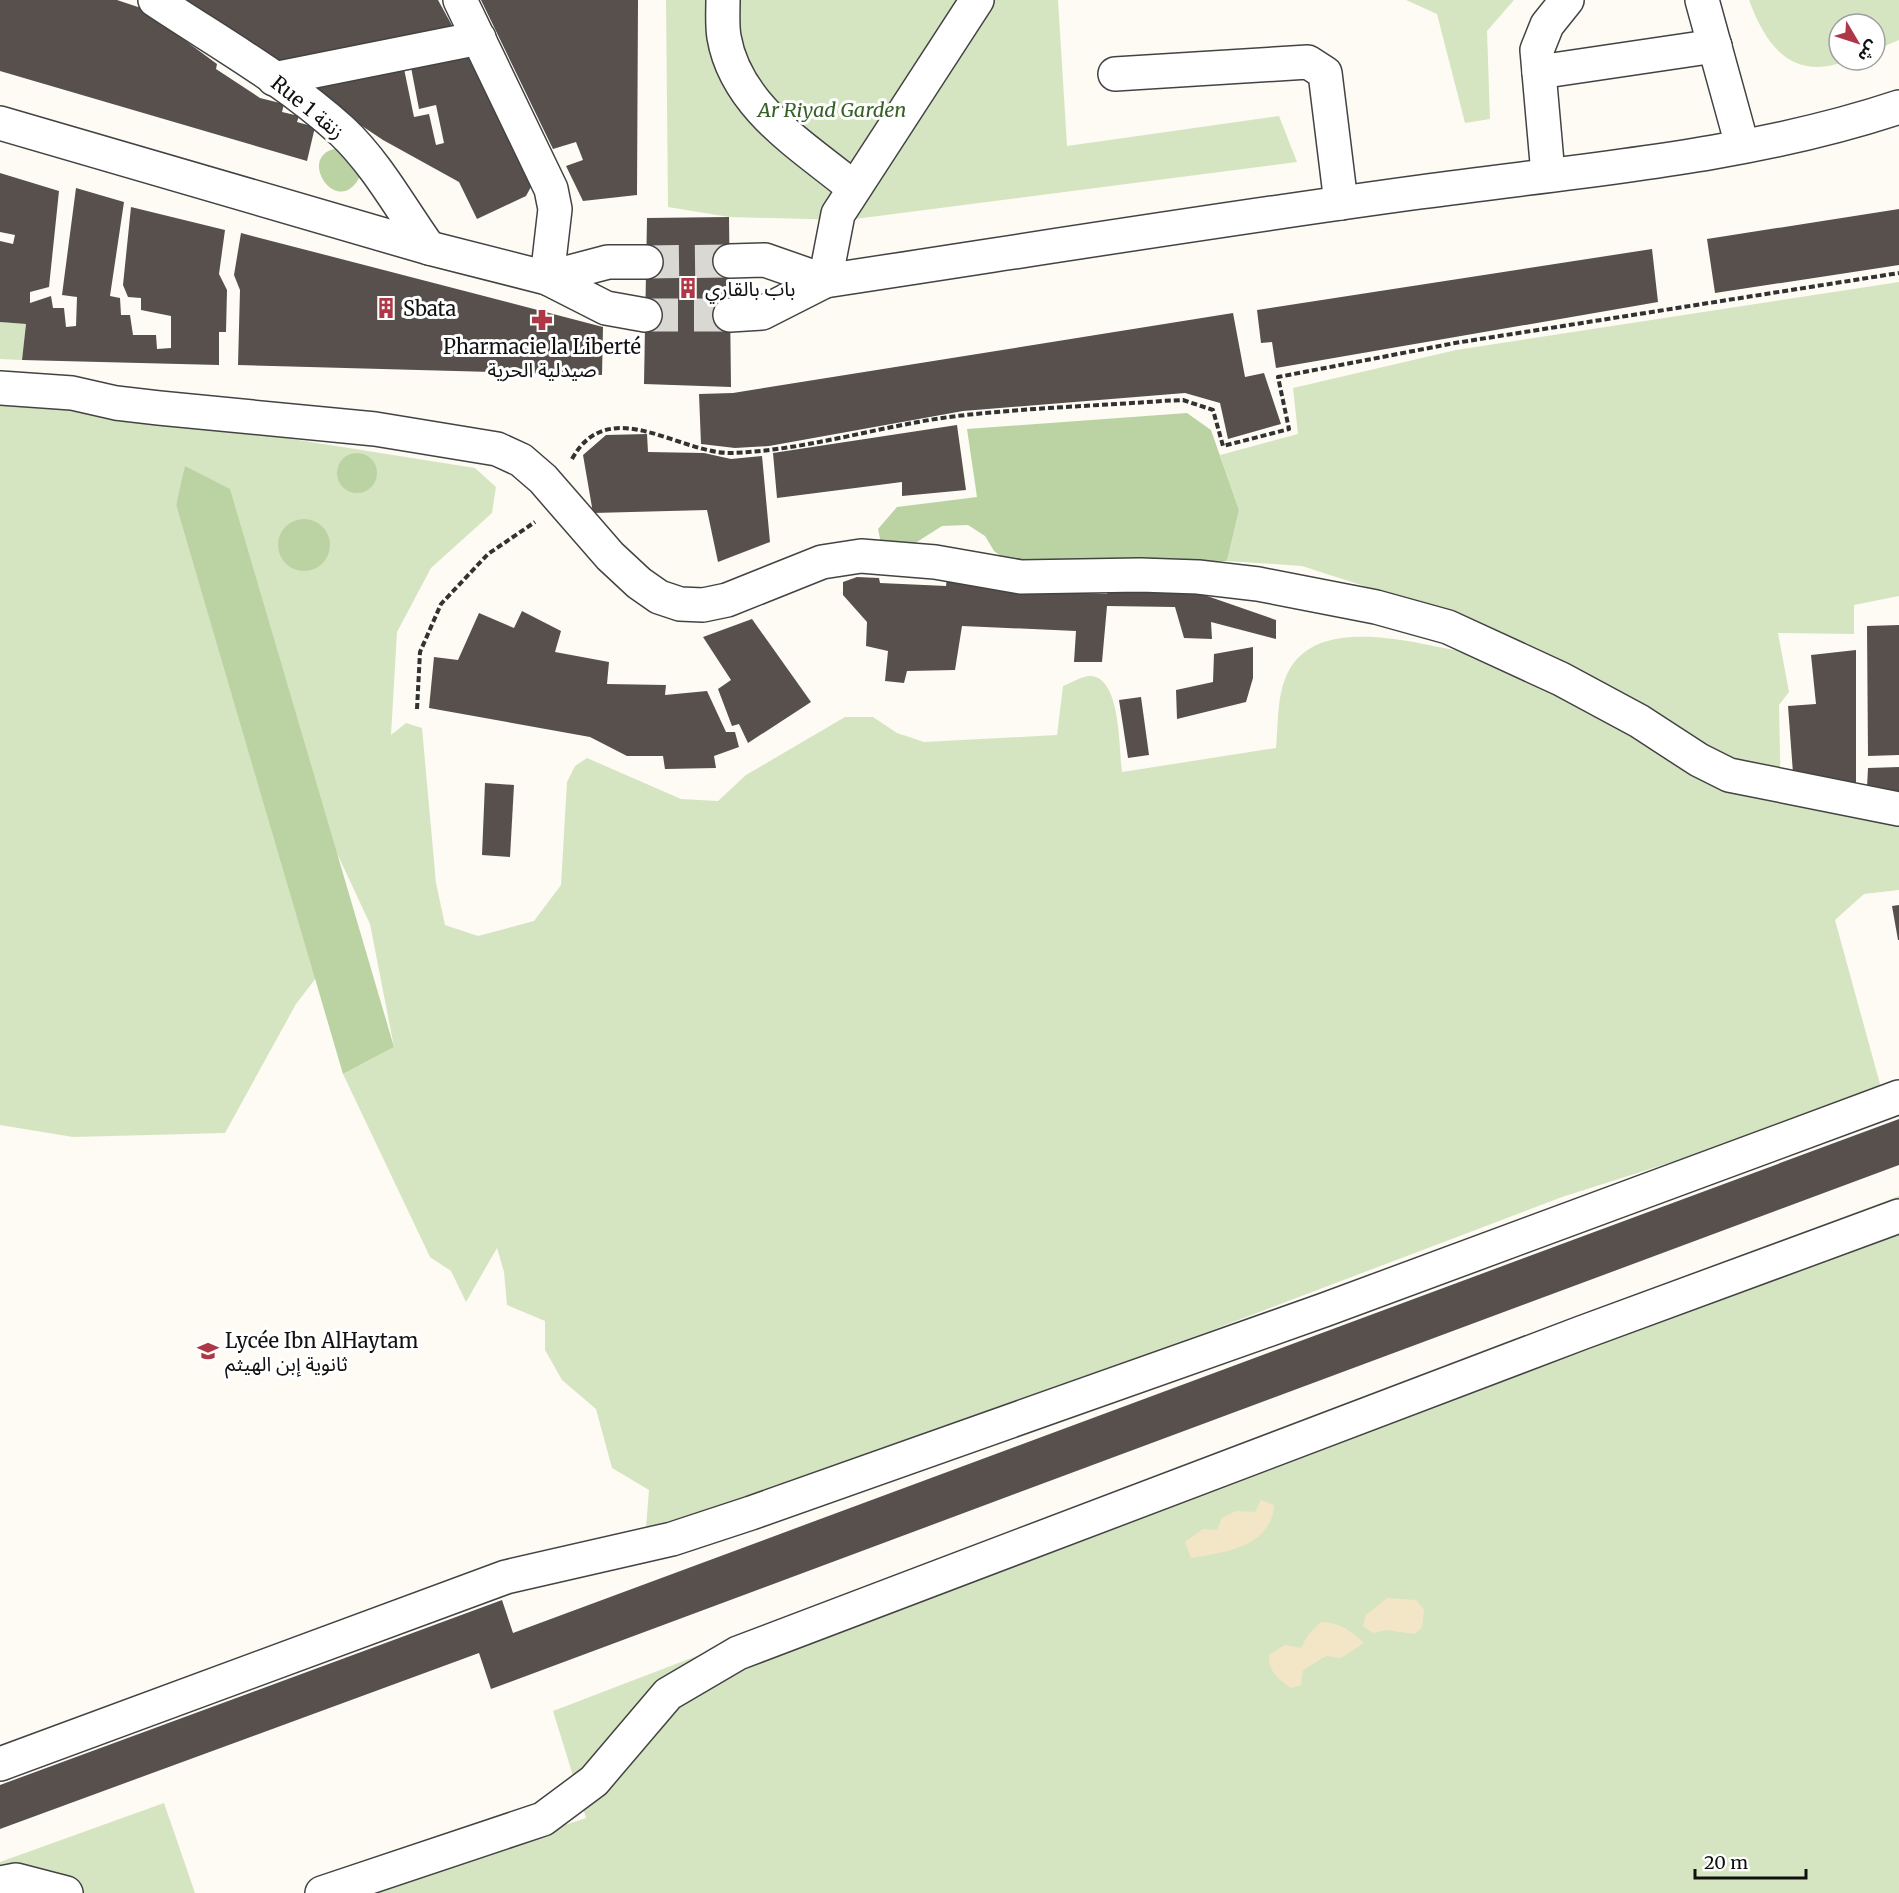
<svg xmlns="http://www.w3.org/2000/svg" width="1899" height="1893" viewBox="0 0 1899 1893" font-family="Merriweather,'Noto Sans Arabic',serif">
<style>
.green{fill:#d6e5c1}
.forest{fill:#bbd3a2}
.sand{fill:#f3e6c6}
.building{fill:#57504d}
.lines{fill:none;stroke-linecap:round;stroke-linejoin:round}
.minor-tunnel{stroke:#d9d8d2;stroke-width:33;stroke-dasharray:33 16;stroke-linecap:butt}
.minor-casing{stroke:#434343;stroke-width:36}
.path{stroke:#323232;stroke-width:4;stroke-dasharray:6 3;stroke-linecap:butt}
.minor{stroke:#fff;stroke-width:33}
.labels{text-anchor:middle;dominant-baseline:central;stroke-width:6;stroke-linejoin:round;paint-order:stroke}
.street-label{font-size:20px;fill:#101010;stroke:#fff}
.park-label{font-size:20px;font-style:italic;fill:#376027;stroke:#fff}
.poi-label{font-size:20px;fill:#101010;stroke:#fff;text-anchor:start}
</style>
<rect width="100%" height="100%" fill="#fdfbf4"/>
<g class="green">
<path d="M666 0H1058L1067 146 1279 116 1297 162 847 220 729 217 668 207Z"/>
<path d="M1406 0H1514L1487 31 1490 119 1465 123 1437 14Z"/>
<path d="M1749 0H1899V40L1875 50V24H1839V60H1849C1794 82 1767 49 1749 0Z"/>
<path d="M1899 282V596L1854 605V634L1778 633 1789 692 1779 705 1781 803 1842 806 1899 821V890L1864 894 1835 920 1883 1095 1562 1197 1207 1332 747 1497 646 1528 649 1490 612 1468 596 1409 562 1380 545 1350V1321L507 1305 504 1272 497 1248 466 1302 451 1271 430 1257 343 1074 394 1047 370 924 335 849 186 466 176 505 316 978 296 1004 225 1133 73 1137 0 1125V398H33L475 468 496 487 492 513 431 568 397 632 391 735 406 723 422 728 436 883 445 925 478 936 534 921 561 885 567 782 575 766 587 758 681 799 718 801 746 775 845 717H873L897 733 924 742 1057 735 1063 686C1071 683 1082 676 1090 676 1121 676 1119 749 1122 772L1276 748C1278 727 1277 699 1285 679 1309 615 1402 640 1454 650L1473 621 1302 566 1227 561 1239 510 1220 455 1298 434 1293 388 1456 350Z"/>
<path d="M0 322 26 324 22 360 0 359Z"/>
<path d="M1899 1196V1893H358L586 1818 553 1711Z"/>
<path d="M164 1803 195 1893H0V1862Z"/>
</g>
<g class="forest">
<path d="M343 148 361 174C338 225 290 149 343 148Z"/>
<path d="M1187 413 1211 430 1239 510 1227 561 1019 569 994 551 985 536 968 525 942 526 901 552 881 543 878 529 897 507 977 497 967 429Z"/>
<circle cx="357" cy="473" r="20"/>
<path d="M185 466 230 489 394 1047 343 1074 176 505Z"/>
<circle cx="304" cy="545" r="26"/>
</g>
<g class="sand">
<path d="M1261 1500 1274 1505C1271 1548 1224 1552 1191 1558L1185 1542 1203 1529 1217 1530 1222 1518 1236 1511 1255 1512Z"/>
<path d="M1387 1598 1416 1600 1424 1610 1422 1627 1415 1634 1386 1630 1373 1633 1363 1626 1366 1615Z"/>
<path d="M1321 1622C1341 1623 1350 1630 1364 1643L1341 1658 1326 1656 1303 1670 1301 1685 1291 1688C1278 1679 1268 1671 1269 1655L1285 1645 1301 1648 1308 1635Z"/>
</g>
<g class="building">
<path d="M0 0H117L141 8 217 64 216 69 260 98 284 104 282 112 299 116 297 122 315 127 307 161 0 71Z"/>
<path d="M185 0H438L454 29 281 63Z"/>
<path d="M481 0H638L637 195 583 201 566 166 583 160 576 142 553 149Z"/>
<path d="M465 51 532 185 526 196 477 219 459 182 383 140 356 122 309 83 403 64 414 117 429 114 436 145 444 143 436 105 419 109 410 62Z"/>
<path d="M0 173 59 191 49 287 30 292V303L51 296 53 308H64L66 327 76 326 77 297 62 295 76 188 124 202 110 296 120 298 121 315H130L133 335H156L157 349 171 348V316L141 310V298L128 297 123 285 131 207 225 230 219 274 227 290 226 332H219V365L22 360 26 324 0 322V241L13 244 15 235 0 232Z"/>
<path d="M1899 209V265L1715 293 1707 239Z"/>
<path d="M729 217 731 387 644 384 647 218Z"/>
<path d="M241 233 603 327 602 375 238 365 240 290 234 275Z"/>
<path d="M1652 249 1658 302 1276 368 1272 342 1261 343 1257 310Z"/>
<path d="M1233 313 1245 377 1264 373 1281 424 1228 439 1220 403 1185 393 963 411 769 446 735 448 701 444 699 394 733 393Z"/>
<path d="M957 425 966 490 902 496V482L777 498 773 453Z"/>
<path d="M647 434 648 452 704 453 731 459 762 456 770 542 718 562 707 510 593 513 583 455 606 435Z"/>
<path d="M857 577 879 578 880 583 946 586 947 577 994 589 1107 594 1109 589H1187L1276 620V639L1211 622 1212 639 1184 638 1175 607 1107 606 1102 662H1074L1076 631 962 626 955 670 907 671 904 683 885 681 888 651 866 646 867 622 843 595V582Z"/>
<path d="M522 611 561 631 555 652 609 662 607 684 666 685 665 695 707 691 726 732H735L739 747 714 756 716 768 665 769 663 756H627L590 737 429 708 434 657 458 660 479 613 514 628Z"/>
<path d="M752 619 811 702 748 743 739 724 732 726 718 689 731 680 703 637Z"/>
<path d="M1899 625V755L1868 756 1867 626Z"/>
<path d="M1253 647V678L1246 702 1177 719 1176 690 1213 682 1214 654Z"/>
<path d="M1856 650V783L1793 773 1788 706 1816 704 1811 655Z"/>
<path d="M1141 697 1149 755 1128 758 1119 700Z"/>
<path d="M1899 767V796L1867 788 1868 768Z"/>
<path d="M485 783 514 785 510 857 482 855Z"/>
<path d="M1899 905V940H1898L1892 906Z"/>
<path d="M1899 1119V1165L491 1689 479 1653 0 1829V1785L502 1600 513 1633Z"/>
</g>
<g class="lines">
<g class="minor-tunnel">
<path d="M646 262 730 261"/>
<path d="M645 315H730"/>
</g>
<defs>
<g id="minor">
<path d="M155 0C218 42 286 80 342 131 377 164 401 209 429 248"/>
<path d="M723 0C723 12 722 25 724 37 736 107 803 146 854 188"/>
<path d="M1702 0 1742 145"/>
<path d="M1539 72 1715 46"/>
<path d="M1115 74 1308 62 1325 73 1341 203"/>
<path d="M274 79 479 38"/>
<path d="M0 123 429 248 547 278 555 209 551 189 460 0"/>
<path d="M1548 174 1537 50 1547 25 1567 0"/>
<path d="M730 261 765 260 825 281"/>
<path d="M825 281 838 214 977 0"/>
<path d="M645 315 606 308 547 278 608 262H646"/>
<path d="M730 315 762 313 825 281C1023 251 1221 219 1420 192 1580 170 1746 158 1899 107"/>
<path d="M0 388 72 393 116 403 159 408 375 429 497 449 521 460 543 479 610 556 639 583 659 597 680 604 703 605 727 600 822 562 861 556 935 562 1021 577 1140 575 1198 577 1258 584 1376 607 1448 627 1561 679 1639 721 1699 760 1729 775 1899 809"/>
<path d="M0 1764 506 1577 672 1539 751 1513 1324 1310 1899 1097"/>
<path d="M0 1883 16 1880 66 1893"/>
<path d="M322 1893 543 1819 594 1781 668 1694 738 1653 1581 1333 1899 1216"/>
</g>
</defs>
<use href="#minor" class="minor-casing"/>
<g class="path">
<path d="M572 459C609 392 680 455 733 453 808 450 883 425 957 416 1025 408 1094 406 1162 401L1183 400 1213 410 1223 446 1289 429 1278 377 1455 343 1899 273"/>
<path d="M417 709 420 652 441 604 488 554 535 522"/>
</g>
<use href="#minor" class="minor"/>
</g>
<defs>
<symbol id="building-bare" viewBox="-9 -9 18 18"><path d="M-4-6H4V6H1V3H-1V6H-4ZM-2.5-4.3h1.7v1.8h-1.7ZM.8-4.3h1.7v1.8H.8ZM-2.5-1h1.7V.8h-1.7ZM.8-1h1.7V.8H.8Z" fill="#af3846" stroke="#fff" stroke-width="2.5" paint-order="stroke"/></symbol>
<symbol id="pharmacy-bare" viewBox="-9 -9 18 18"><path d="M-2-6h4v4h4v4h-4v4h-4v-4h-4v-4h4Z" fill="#af3846" stroke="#fff" stroke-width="2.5" paint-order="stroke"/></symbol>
<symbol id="university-bare" viewBox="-9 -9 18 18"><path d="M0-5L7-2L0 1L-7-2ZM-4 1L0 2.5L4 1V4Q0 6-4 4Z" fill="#af3846" stroke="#fff" stroke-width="2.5" paint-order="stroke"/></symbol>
</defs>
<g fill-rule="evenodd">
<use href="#building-bare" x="673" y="273" width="30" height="30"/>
<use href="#building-bare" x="371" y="293" width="30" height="30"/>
<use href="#pharmacy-bare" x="527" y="305" width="30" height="30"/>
<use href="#university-bare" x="193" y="1336" width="30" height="30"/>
</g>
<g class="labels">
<g class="street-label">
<text transform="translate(308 107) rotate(39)">Rue 1 زنقة</text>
</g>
<g class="park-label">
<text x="832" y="109">Ar Riyad Garden</text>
</g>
<g class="poi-label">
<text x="705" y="288">باب بالقاري</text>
<text x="403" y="308">Sbata</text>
<text x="542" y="346" text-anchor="middle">Pharmacie la Liberté<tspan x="542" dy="23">صيدلية الحرية</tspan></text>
<text x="225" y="1340">Lycée Ibn AlHaytam<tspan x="225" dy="23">ثانوية إبن الهيثم</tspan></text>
</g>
</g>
<g transform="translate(1857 42) rotate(129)"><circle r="28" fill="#ffffff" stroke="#9f9f9f" stroke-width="1.5"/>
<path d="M0-4.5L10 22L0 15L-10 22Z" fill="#af3846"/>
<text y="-9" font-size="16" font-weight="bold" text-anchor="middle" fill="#101010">ش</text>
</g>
<path d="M1695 1869v9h111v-9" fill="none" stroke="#101010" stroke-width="3"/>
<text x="1704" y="1869" font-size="18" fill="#101010" stroke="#ffffff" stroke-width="4.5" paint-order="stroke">20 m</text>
</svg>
